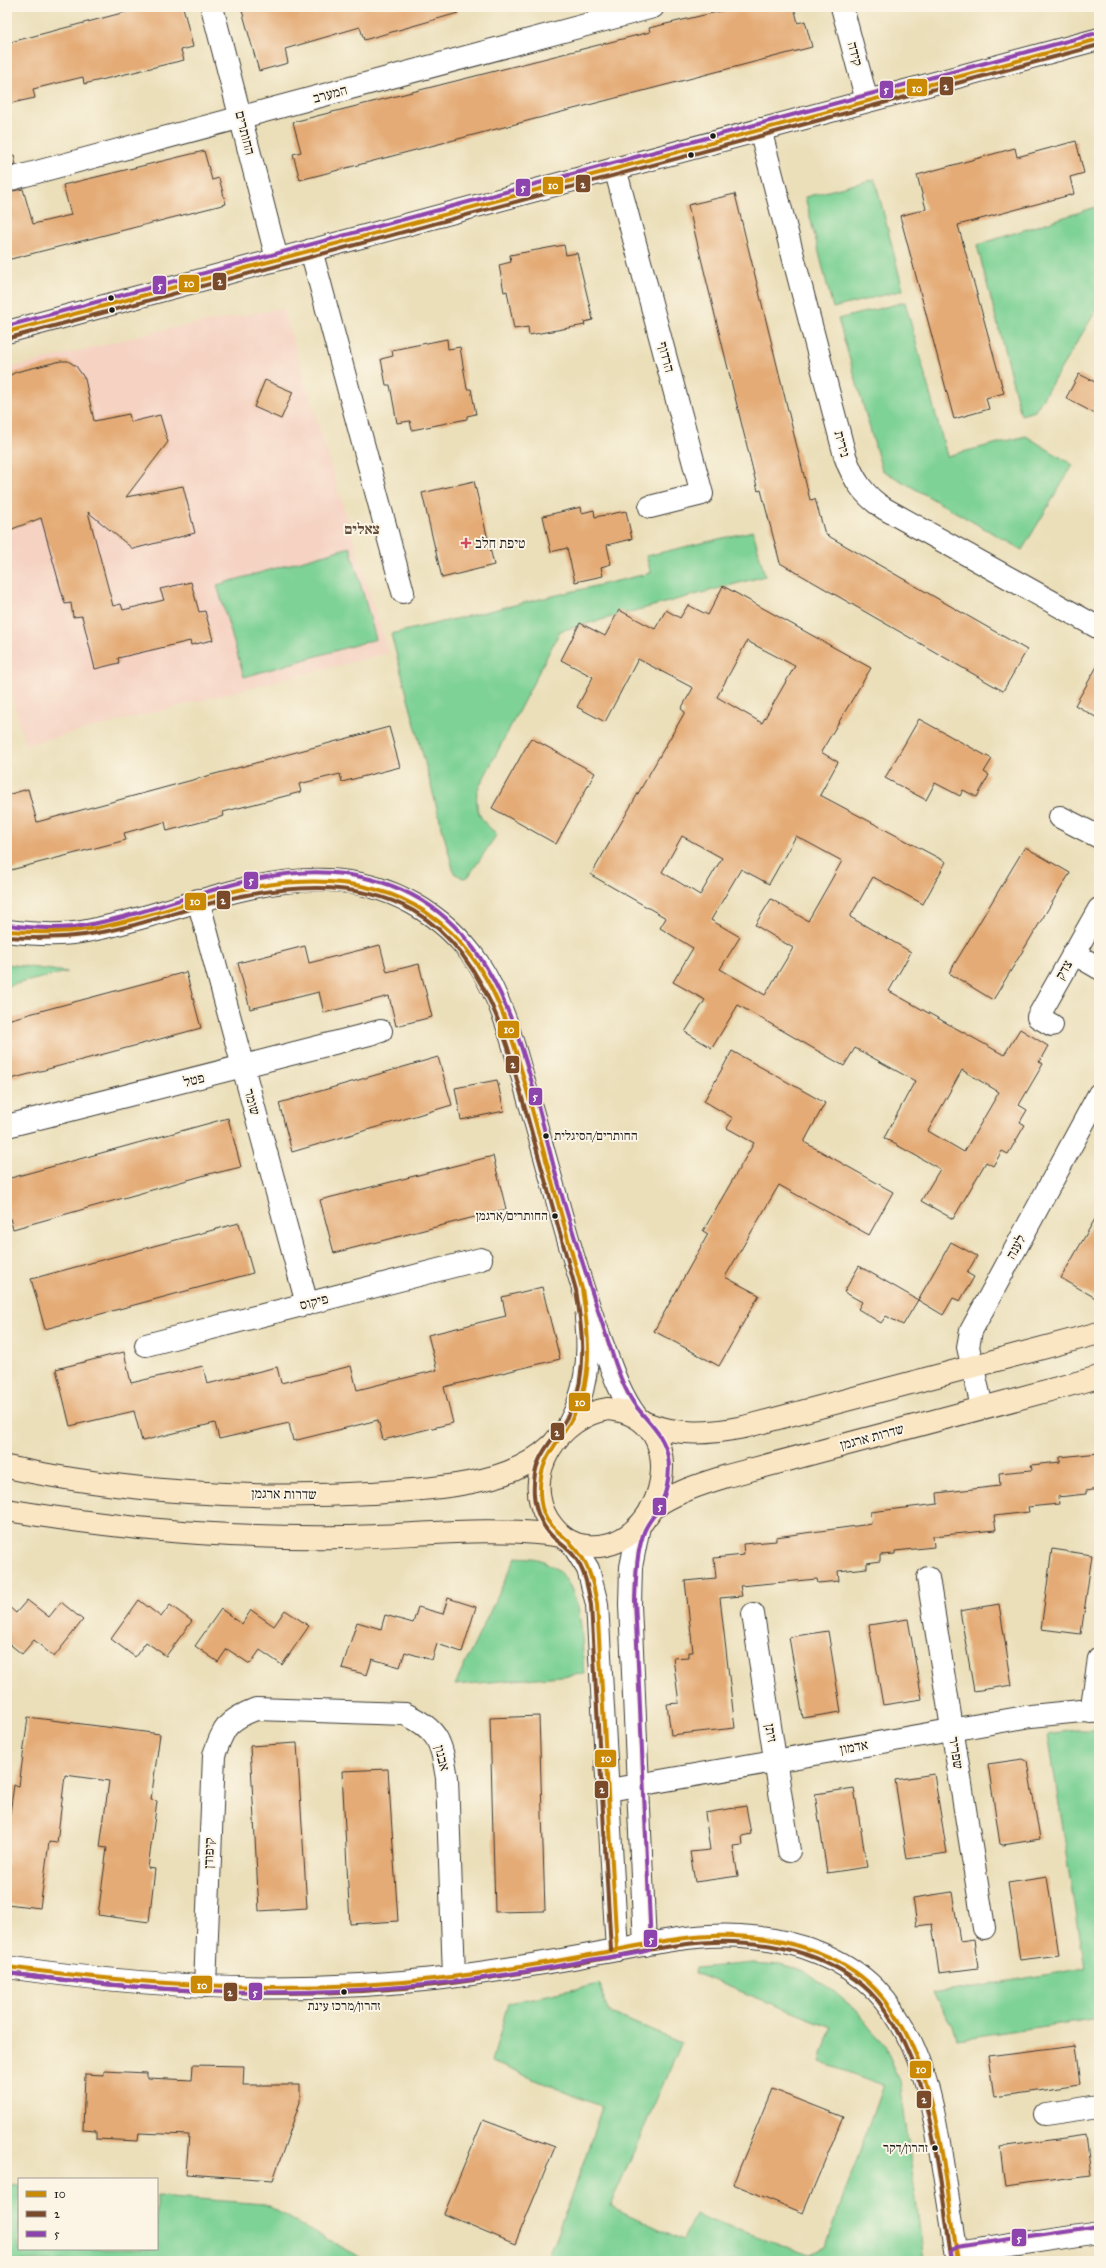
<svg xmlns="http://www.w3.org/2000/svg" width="1106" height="2268" viewBox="0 0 1106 2268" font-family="'IM FELL Great Primer','Frank Ruhl Libre',serif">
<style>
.built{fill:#f5d2c2}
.green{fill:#7ed296;stroke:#4d7759}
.building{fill:#e4ab76;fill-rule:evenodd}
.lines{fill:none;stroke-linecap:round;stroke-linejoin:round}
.street-casing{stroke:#3b3934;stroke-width:24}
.secondary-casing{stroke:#3b3934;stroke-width:24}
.street{stroke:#fff;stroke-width:22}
.secondary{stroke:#fbe6c3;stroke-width:22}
.bus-1-casing{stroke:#fcf5e5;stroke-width:7}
.bus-2-casing{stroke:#fcf5e5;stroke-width:7}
.bus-3-casing{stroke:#fcf5e5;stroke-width:7}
.bus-1{stroke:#cb8a06;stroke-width:4}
.bus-2{stroke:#7a4b2a;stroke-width:4}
.bus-3{stroke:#8e44ad;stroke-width:4}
.bus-dot{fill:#1c1c1c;stroke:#fcf5e5;stroke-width:1.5}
.poi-dot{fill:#d1495b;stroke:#fcf5e5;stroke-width:1.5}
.labels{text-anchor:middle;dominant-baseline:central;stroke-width:4;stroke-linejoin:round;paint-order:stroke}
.bus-label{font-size:13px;fill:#1c1c1c;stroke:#fcf5e5;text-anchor:end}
.street-label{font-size:14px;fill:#1c1c1c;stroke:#fcf5e5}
.poi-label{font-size:14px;fill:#1c1c1c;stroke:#fcf5e5;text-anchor:start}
.neighbourhood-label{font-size:15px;font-weight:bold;fill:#624e3c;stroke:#fcf5e5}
.line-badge{stroke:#fcf5e5;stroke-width:1.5}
.badge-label{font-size:11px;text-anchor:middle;font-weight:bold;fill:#fff}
</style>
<rect width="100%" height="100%" fill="#fcf5e5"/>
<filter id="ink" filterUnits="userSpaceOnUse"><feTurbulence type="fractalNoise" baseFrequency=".025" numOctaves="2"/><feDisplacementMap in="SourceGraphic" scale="8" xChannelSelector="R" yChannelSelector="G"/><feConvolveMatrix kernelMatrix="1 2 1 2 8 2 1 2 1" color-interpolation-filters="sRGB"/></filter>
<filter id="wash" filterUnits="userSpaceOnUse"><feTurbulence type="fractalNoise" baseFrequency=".012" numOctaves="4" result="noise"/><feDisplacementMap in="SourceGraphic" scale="16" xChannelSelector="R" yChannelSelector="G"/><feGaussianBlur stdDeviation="0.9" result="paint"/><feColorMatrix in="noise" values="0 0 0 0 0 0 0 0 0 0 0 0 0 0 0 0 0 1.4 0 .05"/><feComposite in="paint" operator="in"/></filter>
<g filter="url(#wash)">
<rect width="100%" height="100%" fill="#ebdfba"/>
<path class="built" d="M283 308 388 653 25 745 7 679V369L162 330Z"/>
<g class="green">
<path d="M875 179 903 290 833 308 805 197Z"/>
<path d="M1099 206V306L1035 411 1021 415 977 245Z"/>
<path d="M905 302 947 456 1026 436 1073 465 1022 550 882 470 838 319Z"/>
<path d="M753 531 765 576 560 631 477 791C475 813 481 821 497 834L468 877 463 878 454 873 391 634 651 573 646 556Z"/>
<path d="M350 547 376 639 244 677 217 585Z"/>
<path d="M7 964 67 972 7 986Z"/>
<path d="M516 1557C524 1558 536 1557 543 1561 586 1580 581 1636 584 1674L455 1685Z"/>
<path d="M1075 1730H1099V2018L957 2039 953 2025 933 1994 1085 1968 1048 1734Z"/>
<path d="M753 1963 780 1965 805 1972 832 1990 858 2012 885 2046 900 2081 924 2261H546L574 2190 602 2107 492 2062 508 2003 600 1984 605 2004 611 2013 681 2043 610 2206 683 2240 695 2214 809 2255 826 2246 883 2085 820 2062 831 2027 694 1973 695 1968Z"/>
<path d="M7 2185 19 2186V2249H157V2196L265 2204 302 2226 368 2261H7Z"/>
</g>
<g id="blocks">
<g class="building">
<path d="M145 7H183L193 47 181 50 184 60 84 84 83 77 33 89 35 98 7 104V43Z"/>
<path d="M241 7H457L458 13 364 40 360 27 285 49 288 63 259 71Z"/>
<path d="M738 7H794L798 23 805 21 812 47 300 180 293 154 301 152 293 122 650 32 649 28Z"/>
<path d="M1076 141 1084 173 1070 177 1074 194 958 225 1004 393 986 398 989 409 954 419 900 216 926 209 917 175 1015 148 1017 157Z"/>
<path d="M204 151 212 180 219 178 226 204 7 260V192L23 189 33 224 71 215 63 185Z"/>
<path d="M14 155 16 165 7 167V156Z"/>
<path d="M735 194 810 500 815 499 825 534 1027 650 1003 691 780 563 761 490 758 491 688 205Z"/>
<path d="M564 245 566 255 577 253 593 320 584 322 585 325 529 335 528 327 514 329 507 291 504 292 499 265 511 262 510 255Z"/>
<path d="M447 339 448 349 460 347 467 389H471L476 414 467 416V419L412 430 410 421 397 423 390 385H386L381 359 393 356 392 350Z"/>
<path d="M61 361H68L76 366 85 379 94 421 129 414 131 422 160 415 168 442 126 497 183 486 195 533 133 549 88 512 113 606 121 604 123 610 164 600 160 589 191 582 199 612 205 611 213 640 191 645 190 641 118 658 119 663 95 669 82 616 73 617 71 603 65 604 41 518 7 531V377L16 372Z"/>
<path d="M1079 374 1099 384V416L1066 398Z"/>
<path d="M265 380 293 392 281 419 254 407Z"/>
<path d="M474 481 494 565 442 578 422 493Z"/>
<path d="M581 507 582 513 594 510 595 517 626 511 632 539 607 545 611 564 601 567 603 576 575 582 567 548 551 552 543 516Z"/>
<path d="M723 586 871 668 821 752 838 762 820 795 946 862 923 904 873 877 850 917 911 952 889 991 1004 1055 1020 1029 1048 1046 1039 1062 1043 1064 1019 1105 1027 1110 1020 1122 1025 1125 1008 1154 1002 1151 993 1166 986 1162 953 1219 921 1201 940 1169 884 1138 915 1081 855 1048 844 1066 738 1005 712 1048 685 1032 705 1000 673 982 693 948 660 928 666 918 591 875 685 712 681 709 693 688 638 659 605 722 577 707 593 677 561 660 580 623 605 636 619 610 655 629 666 610 680 618 688 605 708 615ZM747 641 795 666 762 723 717 697ZM682 836 722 858 700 895 662 872ZM796 836 842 861 808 921 771 899 755 925 793 948 765 995 720 969 740 937 711 920 741 869 769 884ZM962 1070 999 1092 964 1152 928 1131Z"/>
<path d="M1099 663V719L1075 705Z"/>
<path d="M919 719 992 759 984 772 989 775 977 797 963 790 960 796 935 783 926 800 885 778Z"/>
<path d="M389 727 400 767 342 782 340 774 299 784 301 792 223 812 224 816 167 831 165 822 124 833 126 840 7 871V795L28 789 37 822Z"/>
<path d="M531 738 595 773 556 844 492 808Z"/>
<path d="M1025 847 1070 873 993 1000 949 973Z"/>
<path d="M380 945 387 972 419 964 432 1017 396 1026 389 996 324 1013 319 992 250 1009 238 963 305 946 309 963Z"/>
<path d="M186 972 201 1028 7 1080V1020Z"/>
<path d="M732 1051 825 1103 804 1142 893 1192 869 1235 779 1185 725 1277 759 1295 719 1366 654 1331 708 1234 703 1231 754 1143 727 1128 733 1118 704 1101Z"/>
<path d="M438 1057 452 1105 292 1152 279 1103Z"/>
<path d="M497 1080 504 1111 461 1120 455 1088Z"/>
<path d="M228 1118 241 1167 216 1173V1172L13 1229 7 1208V1179Z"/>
<path d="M493 1156 506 1209 334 1253 320 1200Z"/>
<path d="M1099 1212V1300L1061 1278Z"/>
<path d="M239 1223 253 1273 45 1329 31 1279Z"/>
<path d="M951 1242 977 1256 967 1273 974 1277 960 1301 953 1298 943 1315 918 1300Z"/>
<path d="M859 1266 918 1300 903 1325 886 1316 881 1323 858 1309 862 1302 844 1292Z"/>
<path d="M542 1287 560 1359 444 1387 453 1423 383 1440 378 1420 293 1441 289 1423 219 1439 215 1423 142 1441 134 1411 70 1426 56 1369 124 1352 131 1383 203 1366 207 1384 277 1367 281 1383 351 1366 357 1390 437 1370 428 1335 506 1316 502 1297Z"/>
<path d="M1099 1453V1489L1086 1491V1494L1058 1497 1059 1504 1028 1507 1029 1512 994 1516 996 1530 933 1536 934 1547 895 1551V1554L880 1555V1561L867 1563V1568L838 1571 839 1581 818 1583 817 1579 740 1586 742 1596 720 1598 735 1728 671 1735 667 1704 679 1703 673 1658 688 1657V1652H693L685 1581 716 1578 714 1558 744 1555 743 1544 776 1541V1537L871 1524 870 1512 938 1504 937 1493 1000 1486 999 1473 1032 1470 1031 1465 1060 1462V1457Z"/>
<path d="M1052 1549 1092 1555 1081 1634 1041 1629Z"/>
<path d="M448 1598 476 1607 462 1652 437 1644 432 1660 405 1652 400 1667 372 1659 367 1675 342 1668 357 1622 381 1629 385 1615 413 1623 418 1607 443 1614Z"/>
<path d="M27 1600 49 1617 61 1602 83 1620 54 1657 34 1640 22 1654 7 1642V1605L16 1613Z"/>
<path d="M139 1600 161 1617 170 1605 192 1621 166 1656 146 1642 135 1657 111 1639Z"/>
<path d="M999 1604 1012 1685 974 1691 960 1611Z"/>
<path d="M221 1609 242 1624 251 1610 274 1626 285 1610 309 1626 282 1665 260 1650 250 1664 227 1649 218 1662 195 1646Z"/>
<path d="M908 1619 922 1699 883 1705 869 1625Z"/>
<path d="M828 1631 841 1712 803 1718 789 1637Z"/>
<path d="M539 1716 545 1911 495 1912 490 1718Z"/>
<path d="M28 1717 160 1734 151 1800 157 1801 148 1868 155 1869 149 1922 98 1915 107 1848 100 1847 109 1781 65 1775 57 1843 49 1842 40 1908 7 1904V1834L14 1785 19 1786Z"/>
<path d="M297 1743 307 1908 259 1911 250 1746Z"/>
<path d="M1023 1759 1027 1761 1040 1839 1003 1845 1000 1844 988 1764Z"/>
<path d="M388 1769 398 1921 350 1924 342 1771Z"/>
<path d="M934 1774 947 1853 907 1859 895 1780Z"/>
<path d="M854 1788 867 1867 827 1873 815 1794Z"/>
<path d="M746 1806 751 1834 742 1836 743 1845 733 1846 738 1876 695 1882 690 1852 710 1850 705 1813Z"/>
<path d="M1047 1877 1059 1955 1020 1960 1008 1883Z"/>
<path d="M952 1892 960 1941 974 1939 978 1968 939 1973 932 1924 917 1926 913 1898Z"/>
<path d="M1075 2045 1080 2085 994 2097 988 2056Z"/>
<path d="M193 2065 244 2066 243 2085H300V2102L273 2180 186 2174 189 2135 139 2133 138 2141 96 2139V2131L83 2130 85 2074 104 2075V2071L147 2073V2078L192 2080Z"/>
<path d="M772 2089 843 2117 803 2213 733 2184Z"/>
<path d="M483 2120 555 2147 515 2244 444 2214Z"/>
<path d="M1086 2135 1091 2176 1005 2187 1000 2147Z"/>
</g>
</g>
</g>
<g filter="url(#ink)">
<use href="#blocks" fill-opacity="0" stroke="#3b3934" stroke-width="1"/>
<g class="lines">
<defs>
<g id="street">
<path d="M212 7 277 259"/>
<path d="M842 7 867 101"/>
<path d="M760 129 845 456C853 479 864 496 885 509L1099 628"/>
<path d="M615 168 702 494 650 507"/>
<path d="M7 180 653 7"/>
<path d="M311 250 403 592"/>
<path d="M7 332 1099 39"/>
<path d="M1060 817 1099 837"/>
<path d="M198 900 307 1304"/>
<path d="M7 931C31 934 57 936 81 932 164 918 242 877 328 880 388 882 444 913 478 963 506 1006 517 1059 531 1107 553 1183 572 1261 599 1335 610 1363 618 1392 636 1416"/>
<path d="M1073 953 1099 968"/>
<path d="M1052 1025 1038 1017 1099 909"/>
<path d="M7 1126 381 1031"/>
<path d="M146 1345 481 1259"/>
<path d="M982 1407 968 1347 971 1331 1099 1094"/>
<path d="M569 1424C587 1391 590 1355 586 1318"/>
<path d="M639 1526 631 1567 630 1605 645 1945"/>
<path d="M571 1542 588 1569 597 1604 617 1950"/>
<path d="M928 1578 984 1928"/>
<path d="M753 1614 789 1851"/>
<path d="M1091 1712 1099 1659"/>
<path d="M609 1790 1031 1716 1081 1711 1099 1712"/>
<path d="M7 1967C151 1988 298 1995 443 1978 495 1971 548 1963 600 1953 650 1944 702 1931 752 1937 796 1941 843 1957 875 1989 922 2038 933 2103 943 2168 948 2199 953 2230 958 2261"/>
<path d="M205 1986 214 1755C224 1727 227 1720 256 1709L405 1714C440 1730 441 1743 447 1778L454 1976"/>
<path d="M1045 2114 1099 2106"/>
<path d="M957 2253 1099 2232"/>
</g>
<g id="secondary">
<path d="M608 1409C697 1416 666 1553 587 1546 570 1545 557 1534 548 1520 520 1475 559 1416 608 1409Z"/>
<path d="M645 1423C679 1436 709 1434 744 1427L1099 1333"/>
<path d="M7 1467C124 1492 252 1500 371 1493 413 1490 456 1488 497 1476 517 1470 536 1460 552 1445"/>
<path d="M651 1509C673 1493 701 1484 727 1476L1099 1377"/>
<path d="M7 1510C119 1529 230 1539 344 1537 415 1536 490 1525 561 1536"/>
</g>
</defs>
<use href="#street" class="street-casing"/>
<use href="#secondary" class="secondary-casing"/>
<use href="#street" class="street"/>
<use href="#secondary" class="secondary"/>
<defs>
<g id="bus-1">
<path d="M7 332 1099 39"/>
<path d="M7 931C37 933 66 933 96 928 146 919 194 899 244 889 359 866 452 894 500 1007 515 1042 524 1080 534 1117 550 1174 566 1231 582 1289 588 1328 594 1374 576 1411 562 1442 539 1454 540 1492 541 1530 562 1529 579 1553 590 1567 594 1587 597 1604L617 1950"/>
<path d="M7 1967C152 1986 297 1995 443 1978 497 1972 552 1962 606 1952 648 1944 691 1934 734 1936 784 1938 839 1952 875 1989 938 2054 944 2175 958 2261"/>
</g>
<g id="bus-2">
<path d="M9 338 1099 45"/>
<path d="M7 937C49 940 89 937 130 926 169 916 207 902 247 895 385 869 465 912 508 1048L576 1290C582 1328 588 1371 572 1408 556 1442 531 1451 534 1495 535 1510 542 1527 554 1538 561 1544 569 1549 574 1556 585 1570 588 1588 591 1605L611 1950"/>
<path d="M7 1973C152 1992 299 2001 445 1984 497 1977 549 1969 601 1959 645 1951 690 1940 734 1942 782 1944 833 1957 869 1991 931 2052 939 2179 952 2261"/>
</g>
<g id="bus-3">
<path d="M7 326 1097 33"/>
<path d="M7 1973C193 1998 361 2001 546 1968 570 1964 593 1959 617 1956 627 1954 639 1954 649 1950L651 1945 635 1600C636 1579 636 1556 643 1535 645 1527 650 1521 655 1514 666 1498 671 1476 668 1457 664 1433 646 1421 633 1402 623 1387 617 1369 612 1353 592 1293 573 1235 556 1175 522 1049 501 895 344 874 250 862 164 915 74 927 52 929 30 928 8 925"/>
<path d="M952 2261 951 2251 956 2247 1098 2226"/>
</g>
</defs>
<use href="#bus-1" class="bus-1-casing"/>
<use href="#bus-2" class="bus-2-casing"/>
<use href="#bus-3" class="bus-3-casing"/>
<use href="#bus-1" class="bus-1"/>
<use href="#bus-2" class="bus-2"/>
<use href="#bus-3" class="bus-3"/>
</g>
</g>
<g class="bus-dot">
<circle cx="713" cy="136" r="3.5"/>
<circle cx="691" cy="155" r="3.5"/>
<circle cx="111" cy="298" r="3.5"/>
<circle cx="112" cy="310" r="3.5"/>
<circle cx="546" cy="1136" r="3.5"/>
<circle cx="555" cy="1216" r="3.5"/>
<circle cx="344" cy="1992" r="3.5"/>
<circle cx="935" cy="2148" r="3.5"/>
</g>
<path class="poi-dot" d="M464 537h4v4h4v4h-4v4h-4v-4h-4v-4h4z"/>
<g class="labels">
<g class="bus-label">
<text x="554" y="1136" text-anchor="start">החותרים/הסיגלית</text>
<text x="548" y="1216">החותרים/ארגמן</text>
<text x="344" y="2006" text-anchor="middle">זהרון/מרכז עינת</text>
<text x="928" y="2148">זהרון/דקר</text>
</g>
<g class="street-label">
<text transform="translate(855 54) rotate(75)">קידה</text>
<text transform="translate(330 94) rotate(-15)">המערב</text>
<text transform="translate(245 133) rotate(76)">החותרים</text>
<text transform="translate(666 357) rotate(75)">הרדוף</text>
<text transform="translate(842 444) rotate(75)">נירית</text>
<text transform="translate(1064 970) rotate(-61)">צדק</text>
<text transform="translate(194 1080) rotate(-14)">פטל</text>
<text transform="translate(252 1102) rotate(75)">שומר</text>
<text transform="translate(1016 1247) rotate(-61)">לענה</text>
<text transform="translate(314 1302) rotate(-14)">פיקוס</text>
<text transform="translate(872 1437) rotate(-15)">שדרות ארגמן</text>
<text transform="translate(284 1494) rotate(1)">שדרות ארגמן</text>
<text transform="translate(771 1733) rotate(81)">זיתן</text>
<text transform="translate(854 1747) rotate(-10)">אדמון</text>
<text transform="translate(956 1753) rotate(81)">שפריר</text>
<text transform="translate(442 1758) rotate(76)">אבנון</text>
<text transform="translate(209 1853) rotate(-88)">קיפודן</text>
</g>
<g class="poi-label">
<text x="475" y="543">טיפת חלב</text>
</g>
<g class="neighbourhood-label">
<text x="362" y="529">צאלים</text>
</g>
</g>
<g class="line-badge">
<rect x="939" y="76" width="15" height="20" rx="4" fill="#7a4b2a"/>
<rect x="906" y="78" width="22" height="19" rx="4" fill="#cb8a06"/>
<rect x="879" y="80" width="15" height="19" rx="4" fill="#8e44ad"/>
<rect x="575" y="174" width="16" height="19" rx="4" fill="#7a4b2a"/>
<rect x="542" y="176" width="22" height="19" rx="4" fill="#cb8a06"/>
<rect x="515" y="178" width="16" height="19" rx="4" fill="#8e44ad"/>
<rect x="212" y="272" width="15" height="19" rx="4" fill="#7a4b2a"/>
<rect x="178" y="274" width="22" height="19" rx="4" fill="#cb8a06"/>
<rect x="152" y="275" width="15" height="20" rx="4" fill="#8e44ad"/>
<rect x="243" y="871" width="16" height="19" rx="4" fill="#8e44ad"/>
<rect x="216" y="890" width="15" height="20" rx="4" fill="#7a4b2a"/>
<rect x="184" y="892" width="23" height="19" rx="4" fill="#cb8a06"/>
<rect x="497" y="1020" width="23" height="19" rx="4" fill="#cb8a06"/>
<rect x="505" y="1055" width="15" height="19" rx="4" fill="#7a4b2a"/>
<rect x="528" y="1087" width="15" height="19" rx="4" fill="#8e44ad"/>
<rect x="568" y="1392" width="23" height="20" rx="4" fill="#cb8a06"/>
<rect x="550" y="1422" width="15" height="19" rx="4" fill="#7a4b2a"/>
<rect x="652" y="1497" width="15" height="19" rx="4" fill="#8e44ad"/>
<rect x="594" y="1749" width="23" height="19" rx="4" fill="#cb8a06"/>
<rect x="594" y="1780" width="15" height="19" rx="4" fill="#7a4b2a"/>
<rect x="643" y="1929" width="15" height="19" rx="4" fill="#8e44ad"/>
<rect x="190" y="1975" width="23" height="19" rx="4" fill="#cb8a06"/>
<rect x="248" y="1982" width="15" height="19" rx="4" fill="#8e44ad"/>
<rect x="223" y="1982" width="15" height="20" rx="4" fill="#7a4b2a"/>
<rect x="909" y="2060" width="23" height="19" rx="4" fill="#cb8a06"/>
<rect x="916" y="2090" width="16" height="19" rx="4" fill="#7a4b2a"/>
<rect x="1011" y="2228" width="16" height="19" rx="4" fill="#8e44ad"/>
</g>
<g class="badge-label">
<text x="946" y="90">2</text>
<text x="917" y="92">10</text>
<text x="886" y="93">5</text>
<text x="583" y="188">2</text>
<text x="553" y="189">10</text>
<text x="523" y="191">5</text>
<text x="220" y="285">2</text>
<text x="189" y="287">10</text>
<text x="160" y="289">5</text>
<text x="251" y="884">5</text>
<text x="223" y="904">2</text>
<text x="195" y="905">10</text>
<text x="509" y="1033">10</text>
<text x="513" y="1068">2</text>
<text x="535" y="1100">5</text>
<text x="580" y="1406">10</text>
<text x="557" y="1436">2</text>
<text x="660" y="1510">5</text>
<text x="606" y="1762">10</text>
<text x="602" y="1793">2</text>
<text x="651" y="1943">5</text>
<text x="202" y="1989">10</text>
<text x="255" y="1996">5</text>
<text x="230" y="1996">2</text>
<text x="921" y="2073">10</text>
<text x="924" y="2103">2</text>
<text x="1019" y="2242">5</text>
</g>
<rect width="1106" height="2268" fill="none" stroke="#fcf5e5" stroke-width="24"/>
<rect x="18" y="2178" width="140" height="72" fill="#fcf5e5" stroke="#a29e95"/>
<rect x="26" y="2191" width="20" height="6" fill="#cb8a06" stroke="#a29e95"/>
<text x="54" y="2198" font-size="12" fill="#1c1c1c">10</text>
<rect x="26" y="2211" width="20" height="6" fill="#7a4b2a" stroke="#a29e95"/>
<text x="54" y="2218" font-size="12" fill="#1c1c1c">2</text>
<rect x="26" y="2231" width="20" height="6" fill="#8e44ad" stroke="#a29e95"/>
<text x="54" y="2238" font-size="12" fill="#1c1c1c">5</text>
</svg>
